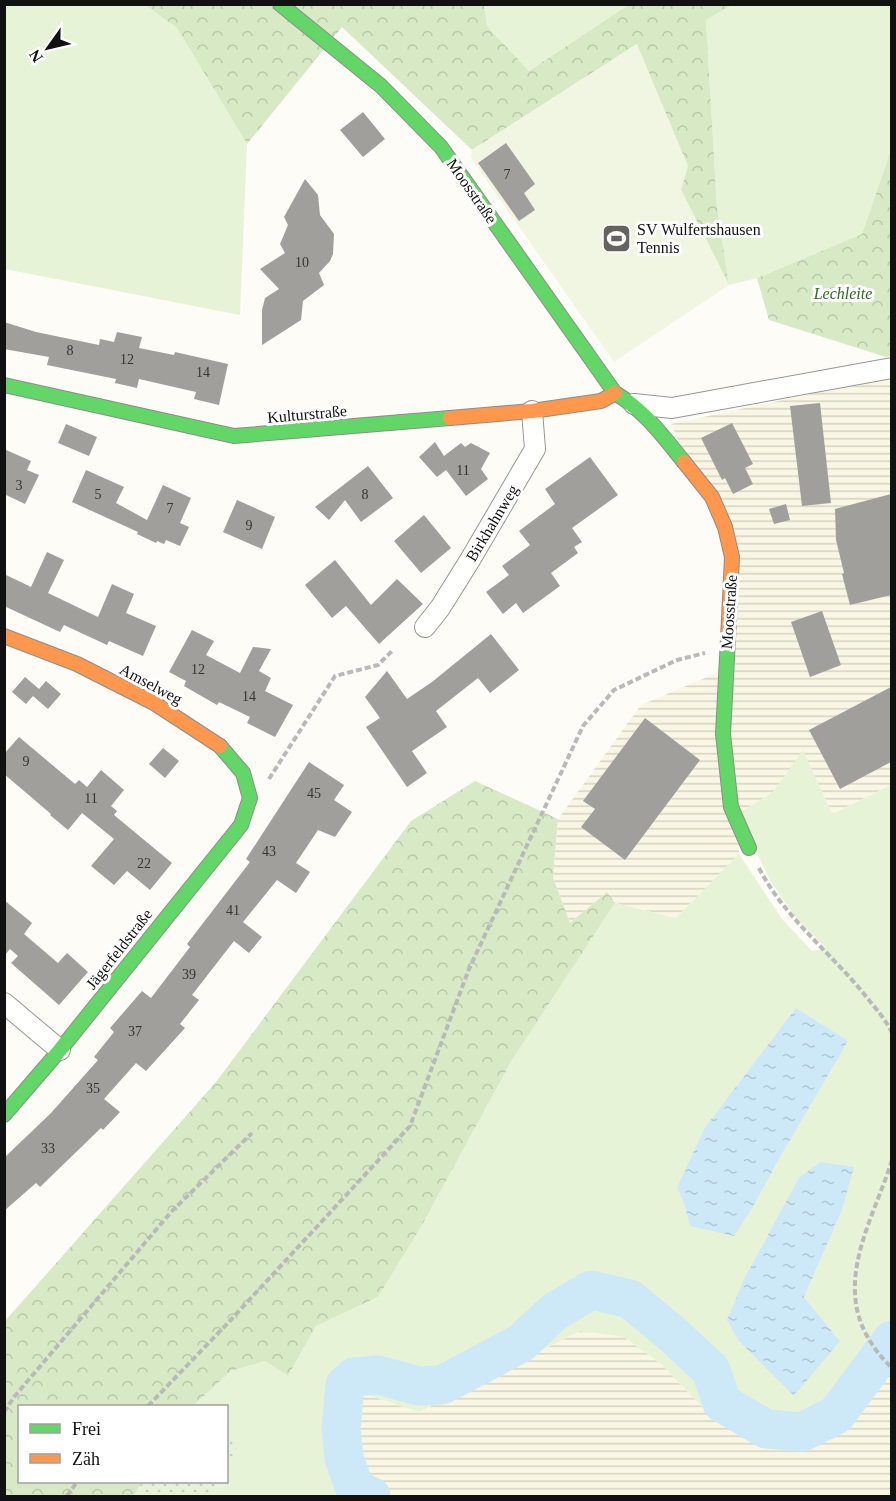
<svg xmlns="http://www.w3.org/2000/svg" width="896" height="1501" viewBox="0 0 896 1501" font-family="'Times New Roman',serif">
<style>
.farmland{fill:url(#farmland-rules)}
.grass{fill:#e7f3d7;fill-rule:evenodd}
.forest{fill:url(#forest-crowns)}
.garden{fill:url(#garden-dots)}
.pitch{fill:#f0f6e1}
.water{fill:url(#water-ripples)}
.lines{fill:none;stroke-linecap:round;stroke-linejoin:round}
.river{stroke:#cde8f7;stroke-width:39}
.building{fill:#a19f9c}
.street-casing{stroke:#979795;stroke-width:22}
.fast-casing{stroke:#8e8d8b;stroke-width:16}
.slow-casing{stroke:#8e8d8b;stroke-width:16}
.path{stroke:#b9b9b8;stroke-width:4;stroke-dasharray:6 3;stroke-linecap:butt}
.street{stroke:#fffffe;stroke-width:20}
.fast{stroke:#63d668;stroke-width:14}
.slow{stroke:#ff974d;stroke-width:14}
.labels{text-anchor:middle;dominant-baseline:central;stroke-width:6;stroke-linejoin:round;paint-order:stroke}
.number-label{font-size:14px;fill:#353434}
.street-label{font-size:16px;fill:#111;stroke:#fff}
.poi-label{font-size:16px;fill:#111;stroke:#fff;text-anchor:start}
.park-label{font-size:16px;font-style:italic;fill:#2f6b1f;stroke:#fff}
</style>
<defs>
<pattern id="farmland-rules" width="6" height="5" patternUnits="userSpaceOnUse" patternTransform="scale(1.5)"><rect width="6" height="5" fill="#f9f7e4"/><path d="M0 2.5h6" fill="none" stroke="#d4d3c3"/></pattern>
<pattern id="forest-crowns" width="20" height="18" patternUnits="userSpaceOnUse" patternTransform="scale(1.5)"><rect width="20" height="18" fill="#d8eac5"/><path d="M2 6a3 3 0 1 1 6 0M12 15a3 3 0 1 1 6 0" fill="none" stroke="#b8c8a8"/></pattern>
<pattern id="garden-dots" width="8" height="8" patternUnits="userSpaceOnUse" patternTransform="scale(1.5)"><rect width="8" height="8" fill="#e7f3d7"/><path d="M2 2h.1M6 6h.1" fill="none" stroke="#c5cfb8" stroke-width="1.8" stroke-linecap="round"/></pattern>
<pattern id="water-ripples" width="26" height="14" patternUnits="userSpaceOnUse" patternTransform="scale(1.5)"><rect width="26" height="14" fill="#cde8f7"/><path d="M2 4q2-2 4 0t4 0M15 11q2-2 4 0t4 0" fill="none" stroke="#afc6d3"/></pattern>
</defs>
<rect width="100%" height="100%" fill="#fdfcf7"/>
<g class="farmland">
<path d="M891 380V785L832 814 803 751 773 792 738 814 739 854 676 918 615 903 607 892 570 923 553 877 558 819 641 705 726 669 732 556 671 424 825 391Z"/>
<path d="M580 1331 624 1337 661 1364 709 1414 827 1434 867 1383 891 1362V1496H380L359 1486 350 1460 347 1419 362 1393 419 1412Z"/>
</g>
<g class="grass">
<path d="M889 4 891 7V150L862 234 757 278 729 285 717 208 706 20 732 5Z"/>
<path d="M4 5H145L177 28 247 144 240 315 5 269Z"/>
<path d="M484 5H628L529 71 487 26Z"/>
<path d="M803 750 832 814 891 785V1362L867 1383 826 1434 793 1440 742 1428 709 1414 661 1364 624 1337 580 1331 419 1412 362 1393 347 1419 350 1460 359 1486 380 1496H213L220 1482H226L227 1469 238 1443 227 1436 226 1406H193L231 1371 265 1361 288 1376 316 1326 378 1297 421 1227 512 1060 615 903 676 918 739 854 782 919 812 951 826 948 796 918 771 882 738 814 773 792ZM783 1152 750 1212 734 1235 690 1226 684 1203 677 1188ZM841 1213 804 1297 840 1341 743 1281Z"/>
</g>
<g class="forest">
<path d="M145 5H484L487 26 529 71 628 5H732L706 20 717 208 729 285 681 190 637 44 472 150 342 27 247 144 177 28Z"/>
<path d="M891 150V356L886 357 769 320 757 278 862 234Z"/>
<path d="M475 781 558 819 553 877 570 923 607 892 615 903 512 1060 421 1227 378 1297 316 1326 288 1376 265 1361 231 1371 193 1406H20V1482H143L133 1496H5V1321L216 1082 411 821Z"/>
</g>
<g class="garden">
<path d="M227 1436 239 1443 227 1469Z"/>
<path d="M143 1482H220L213 1496H133Z"/>
</g>
<path class="pitch" d="M637 44 688 166 681 190 729 285 614 362 471 158 472 150Z"/>
<g class="water">
<path d="M796 1008 848 1041 783 1152 750 1212 734 1236 690 1226 684 1203 677 1188 704 1129Z"/>
<path d="M820 1162 854 1167 841 1213 804 1297 840 1341 794 1396 739 1341 727 1320 743 1281 799 1178Z"/>
</g>
<g class="lines">
<path class="river" d="M371 1496 355 1489 344 1458 341 1429 345 1385 354 1377 378 1375 419 1386 442 1385 521 1343 554 1312 591 1290 630 1299 671 1333 711 1370 722 1403 766 1429 802 1432 836 1415 892 1340"/>
</g>
<g class="building">
<path d="M363 112 385 139 363 157 340 130Z"/>
<path d="M506 143 535 184 524 193 535 210 519 221 478 163Z"/>
<path d="M305 179 318 195 320 215 334 234 333 254 330 261 319 273 324 285 303 301 301 320 262 345V310L265 298 279 289 260 269 285 253 280 244 288 225 284 217Z"/>
<path d="M4 322 36 332 99 345 100 339 114 342 117 332 142 337 139 348 174 355 175 352 228 364 219 405 194 399 196 392 139 379 137 388 115 383 116 379 47 365 49 357 4 349Z"/>
<path d="M820 403 831 503 802 506 790 406Z"/>
<path d="M732 423 753 464 745 468 753 484 733 494 725 478 722 480 701 438Z"/>
<path d="M66 424 97 437 89 456 58 443Z"/>
<path d="M435 442 444 456 461 443 465 447 471 443 490 453 481 469 488 479 466 496 446 470 437 477 419 457Z"/>
<path d="M4 449 31 461 27 470 39 475 25 504 4 494Z"/>
<path d="M590 457 618 495 572 528 582 542 574 547 578 553 551 573 560 586 523 613 516 603 503 614 486 592 509 575 502 566 530 545 519 531 555 504 545 489Z"/>
<path d="M368 466 393 498 361 522 345 500 329 520 315 507Z"/>
<path d="M86 470 124 487 116 503 147 520 163 485 191 498 180 523 189 527 180 546 166 540 164 544 157 541 156 543 137 534 138 532 72 502Z"/>
<path d="M891 494V595L850 605 842 574 844 573 836 540 835 509Z"/>
<path d="M237 500 275 517 262 549 223 532Z"/>
<path d="M786 504 790 520 774 524 769 509Z"/>
<path d="M424 515 451 548 421 573 394 541Z"/>
<path d="M47 552 64 560 48 593 98 617 112 584 134 594 126 613 156 626 143 656 109 641 107 645 64 625 60 632 4 606V574L31 587Z"/>
<path d="M335 560 371 605 397 579 423 604 379 644 346 606 332 618 305 585Z"/>
<path d="M822 611 841 665 810 677 791 622Z"/>
<path d="M192 630 214 641 206 655 240 673 253 647 271 649 259 671 271 678 265 691 293 705 275 737 247 723 250 717 219 702 217 705 184 686 186 681 169 672Z"/>
<path d="M491 634 519 670 490 693 478 678 436 711 447 727 412 751 427 773 407 787 366 727 380 718 365 697 387 671 407 699 432 682Z"/>
<path d="M25 677 39 689 46 681 61 694 48 709 33 696 26 704 12 692Z"/>
<path d="M891 687V762L840 789 809 730Z"/>
<path d="M645 718 700 760 625 860 581 827 595 809 583 801Z"/>
<path d="M19 737 75 784 79 780 87 787 101 770 124 790 111 806 117 811 114 815 172 863 150 890 127 871 114 885 91 866 114 839 82 813 68 830 50 815 51 814 4 774V754Z"/>
<path d="M163 748 179 761 165 778 149 764Z"/>
<path d="M309 762 344 785 334 800 352 812 335 837 318 830 296 863 310 872 296 893 277 880 243 922 262 937 249 953 234 941 192 995 199 1000 180 1024 185 1028 146 1071 136 1063 104 1099 120 1112 103 1130 101 1128 40 1187 36 1183 4 1211V1158L51 1113 98 1060 94 1057 114 1032 110 1028 142 991 151 998 190 947 187 944 250 862 246 859Z"/>
<path d="M4 900 32 923 24 934 58 963 67 953 88 972 59 1005 11 963 18 956 10 949 4 956Z"/>
</g>
<g class="lines">
<defs>
<g id="street">
<path d="M634 404 672 408 892 368"/>
<path d="M425 627 440 608 470 560 535 449 532 411"/>
<path d="M4 1003 60 1050"/>
</g>
<g id="fast">
<path d="M280 4 381 86 441 147 615 393C644 410 663 436 684 462"/>
<path d="M4 385 234 436 450 418"/>
<path d="M728 639 723 734 731 807 749 848"/>
<path d="M4 1115 60 1050 241 825 250 798 243 773 220 746"/>
</g>
<g id="slow">
<path d="M450 418 532 411 601 401 615 393"/>
<path d="M684 462 712 497 725 527 732 557 728 639"/>
<path d="M4 636 77 664 154 703 220 746"/>
</g>
</defs>
<use href="#street" class="street-casing"/>
<use href="#fast" class="fast-casing"/>
<use href="#slow" class="slow-casing"/>
<g class="path">
<path d="M269 779 335 676 378 665 392 651"/>
<path d="M759 868C785 919 833 954 868 999 877 1010 886 1020 892 1033"/>
<path d="M892 1160C873 1221 830 1286 874 1347 879 1355 886 1362 892 1368"/>
<path d="M148 1406 227 1324 410 1126 469 969 583 726 614 690 677 660 705 653"/>
<path d="M4 1412 14 1397 172 1211 252 1133"/>
<path d="M67 1496 77 1482"/>
</g>
<use href="#street" class="street"/>
<use href="#fast" class="fast"/>
<use href="#slow" class="slow"/>
</g>
<defs>
<symbol id="stadium-square" viewBox="-11 -11 22 22"><rect x="-9" y="-9" width="18" height="18" rx="4" fill="#646362" stroke="#fff"/><path d="M0-5a6.5 5 0 1 0 0 10a6.5 5 0 1 0 0-10ZM-3.5-1.8h7v3.6h-7Z" fill="#fff"/></symbol>
</defs>
<g fill-rule="evenodd">
<use href="#stadium-square" x="600" y="222" width="33" height="33"/>
</g>
<g class="labels">
<g class="number-label">
<text x="507" y="174">7</text>
<text x="302" y="262">10</text>
<text x="70" y="350">8</text>
<text x="127" y="359">12</text>
<text x="203" y="372">14</text>
<text x="463" y="470">11</text>
<text x="19" y="485">3</text>
<text x="98" y="494">5</text>
<text x="365" y="494">8</text>
<text x="170" y="508">7</text>
<text x="249" y="525">9</text>
<text x="198" y="669">12</text>
<text x="249" y="696">14</text>
<text x="26" y="761">9</text>
<text x="314" y="793">45</text>
<text x="91" y="798">11</text>
<text x="269" y="851">43</text>
<text x="144" y="863">22</text>
<text x="233" y="910">41</text>
<text x="189" y="974">39</text>
<text x="135" y="1031">37</text>
<text x="93" y="1088">35</text>
<text x="48" y="1148">33</text>
</g>
<g class="street-label">
<text transform="translate(472 191) rotate(55)">Moosstraße</text>
<text transform="translate(307 414) rotate(-5)">Kulturstraße</text>
<text transform="translate(492 523) rotate(-59)">Birkhahnweg</text>
<text transform="translate(729 612) rotate(-86)">Moosstraße</text>
<text transform="translate(151 684) rotate(28)">Amselweg</text>
<text transform="translate(119 949) rotate(-52)">Jägerfeldstraße</text>
</g>
<g class="poi-label">
<text x="637" y="229">SV Wulfertshausen<tspan x="637" dy="18">Tennis</tspan></text>
</g>
<g class="park-label">
<text x="843" y="293">Lechleite</text>
</g>
</g>
<rect width="896" height="1501" fill="none" stroke="#111111" stroke-width="12"/>
<rect x="18" y="1405" width="210" height="78" fill="#ffffff" stroke="#a0a0a0" stroke-width="1.5"/>
<rect x="30" y="1424" width="30" height="9" fill="#63d668" stroke="#a0a0a0" stroke-width="1.5"/>
<text x="72" y="1435" font-size="18" fill="#111111">Frei</text>
<rect x="30" y="1454" width="30" height="9" fill="#ff974d" stroke="#a0a0a0" stroke-width="1.5"/>
<text x="72" y="1465" font-size="18" fill="#111111">Zäh</text>
<g transform="translate(48 48) rotate(236)" stroke="#ffffff" stroke-width="4.5" paint-order="stroke">
<path d="M0-4.5L10 22L0 15L-10 22Z" fill="#111111"/>
<text y="-9" font-size="16" font-weight="bold" text-anchor="middle" fill="#111111">N</text>
</g>
</svg>
